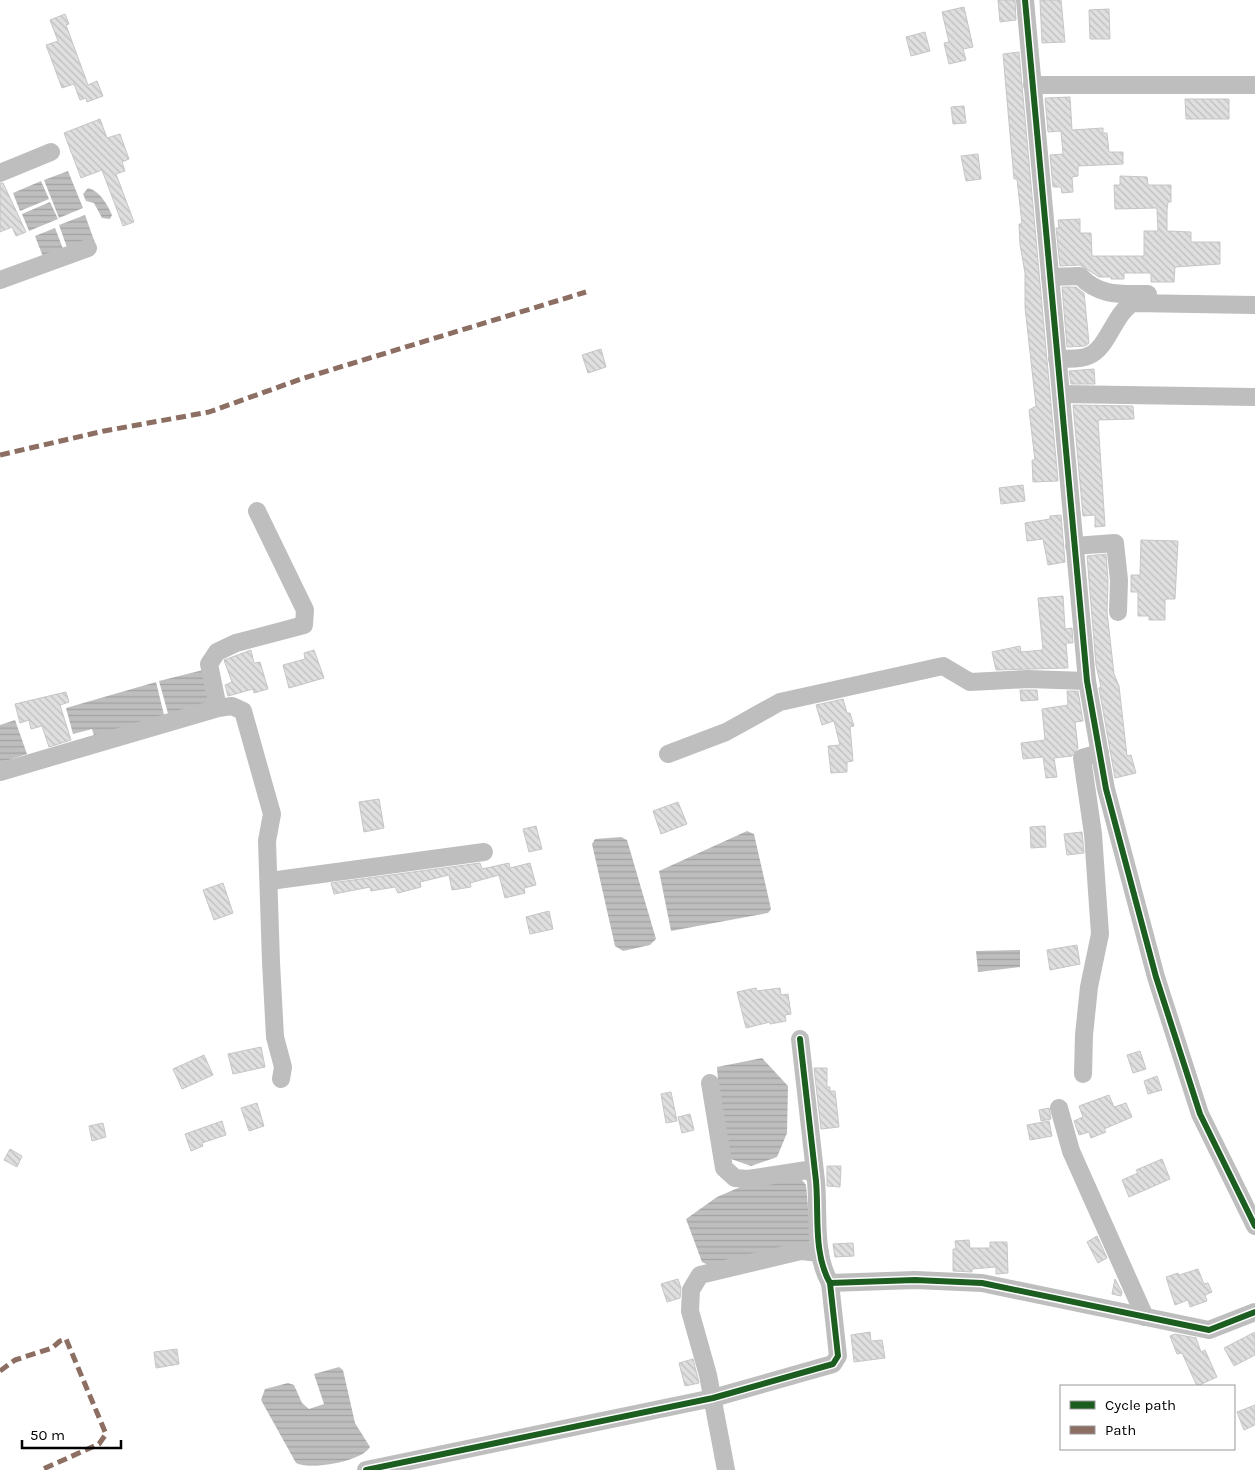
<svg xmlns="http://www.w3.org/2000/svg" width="1255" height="1470" viewBox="0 0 1255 1470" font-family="Karla,sans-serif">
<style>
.water{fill:url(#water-rules)}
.building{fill:url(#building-back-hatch);stroke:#c6c6c6}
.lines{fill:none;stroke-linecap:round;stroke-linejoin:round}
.minor{stroke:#bebebe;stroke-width:18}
.quiet{stroke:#8d6e63;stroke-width:5;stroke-dasharray:10 5;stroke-linecap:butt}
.cycleway-casing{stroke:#fff;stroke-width:9}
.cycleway{stroke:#1b5e20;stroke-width:6}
</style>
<defs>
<pattern id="water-rules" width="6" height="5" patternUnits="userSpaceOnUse" patternTransform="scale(1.25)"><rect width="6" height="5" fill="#bebebe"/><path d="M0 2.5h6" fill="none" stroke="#a2a2a2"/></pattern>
<pattern id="building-back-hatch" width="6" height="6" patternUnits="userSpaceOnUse" patternTransform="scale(1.25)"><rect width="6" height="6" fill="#dfdfdf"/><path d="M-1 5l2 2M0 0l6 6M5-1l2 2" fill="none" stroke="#bebebe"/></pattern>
</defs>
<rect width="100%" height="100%" fill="#fff"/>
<g class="water">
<path d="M68 171 83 208 59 218 44 180Z"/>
<path d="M41 181 49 199 20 211 13 193Z"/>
<path d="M88 188C100 191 107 204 112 215L110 219 102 218 94 203 86 201 83 194Z"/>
<path d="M50 202 58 219 29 231 22 214Z"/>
<path d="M85 215 95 243 69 253 59 225Z"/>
<path d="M55 228 65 254 45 262 35 236Z"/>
<path d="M203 670 213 706 169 717 159 681Z"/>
<path d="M156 682 165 719 95 739 92 729 73 734 66 708Z"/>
<path d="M15 720 27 754 0 763V725Z"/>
<path d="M747 831 754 834 771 909 768 913 671 931 659 871Z"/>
<path d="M621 837 627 840 656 939 650 945 623 951 615 946 592 844 595 839Z"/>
<path d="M1020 950V967L978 972 976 951Z"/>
<path d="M762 1058 788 1086 787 1133 777 1157 751 1166 731 1159 720 1111 717 1067Z"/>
<path d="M794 1177 802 1180 806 1185 811 1240 808 1244 710 1266 702 1262 686 1219 717 1197 745 1185Z"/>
<path d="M339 1367 343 1370 355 1423 370 1447C361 1462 311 1470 296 1463L261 1400 265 1389 288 1383 294 1385 302 1403 309 1409 324 1404 314 1374Z"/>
</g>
<g class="building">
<path d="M998 0H1015L1016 20 1000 22Z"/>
<path d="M1040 0H1061L1065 42 1042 43Z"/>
<path d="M964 7 973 47 963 49 966 60 949 64 944 43 949 42 942 12Z"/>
<path d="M1109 9 1110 39H1090L1089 10Z"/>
<path d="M65 14 69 24 66 25 88 85 97 81 103 96 87 102 86 98 80 100 74 84 62 88 46 45 58 41 50 20Z"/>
<path d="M925 32 930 51 911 56 906 37Z"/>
<path d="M1019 52 1058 481 1033 482 1032 460H1035L1029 410 1036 406 1025 307V273L1020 244 1019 224H1022L1017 179H1014L1003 54Z"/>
<path d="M1070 97 1072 130 1103 128V133H1107L1109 152H1123V164L1078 166V176L1072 177 1073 192 1062 193 1061 187H1053L1050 155 1063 154 1061 131 1048 132 1045 98Z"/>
<path d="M1185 99H1229V119H1186Z"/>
<path d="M964 106 966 123 953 124 951 107Z"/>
<path d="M100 119 107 138 120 134 129 159 122 162 125 171 116 174 134 222 123 226 102 170 81 178 64 133Z"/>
<path d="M978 154 981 179 966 181 961 156Z"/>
<path d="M1120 176 1147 177 1148 185H1171V202H1168L1167 210V231L1191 232V242H1220V264L1175 267 1174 282H1151V273H1124V279H1111V277H1099L1080 265 1060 266 1056 228H1059L1058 220 1080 219V233H1091L1092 256H1144V231H1158L1157 208 1115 209 1114 185H1120Z"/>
<path d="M0 183H3L26 232 16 236 12 227 0 232Z"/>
<path d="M1062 287H1076L1084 293 1089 343 1085 346 1067 347Z"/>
<path d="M601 349 606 367 588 373 582 355Z"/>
<path d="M1094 369 1095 384H1071L1069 371Z"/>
<path d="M1073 405 1133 406 1134 419 1098 420 1105 526 1095 527V515L1083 516Z"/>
<path d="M1023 485 1025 501 1001 504 999 488Z"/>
<path d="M1061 515 1065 562 1048 565 1043 539 1027 541 1025 523 1050 519V516Z"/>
<path d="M1141 540 1178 541 1175 599H1165V620H1149V616H1138V592H1131V575H1140Z"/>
<path d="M1106 554 1108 580 1107 612 1114 674 1119 686 1127 756 1131 755 1136 773 1115 778 1099 688 1101 687 1096 665 1087 556Z"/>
<path d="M1063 596 1065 629 1072 628 1073 643H1066L1068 668 996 670 992 652 1020 646 1021 652 1043 650 1038 598Z"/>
<path d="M251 650 254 663 260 662 268 689 254 693 253 689 228 696 225 685 232 682 224 660Z"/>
<path d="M314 650 324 678 289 688 283 665 305 659 304 653Z"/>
<path d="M1020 690H1037L1038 700 1021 701Z"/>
<path d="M1067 691H1078L1083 721 1075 722 1078 748 1072 756 1054 758 1057 777 1046 778 1043 757 1023 759 1021 743 1045 740 1042 709 1068 705Z"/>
<path d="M66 692 69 702 60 705 71 740 49 747 42 726 31 729 29 720 20 723 15 704Z"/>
<path d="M843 699 847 713H850L854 726 850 727 853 761 847 762V772L831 773 828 746 840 745 834 721 822 725 816 705Z"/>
<path d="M379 799 384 828 364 832 359 802Z"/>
<path d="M678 802 687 824 661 834 653 811Z"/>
<path d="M536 826 542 849 529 852 523 829Z"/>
<path d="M1045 826 1046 847 1031 848 1030 827Z"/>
<path d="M1082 832 1084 853 1067 855 1064 834Z"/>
<path d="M480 863 482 869 509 863 510 868 530 863 536 885 524 888 525 893 505 898 499 875 470 883 471 887 452 890 449 875 420 882 421 887 398 893 395 887 371 891 370 887 334 894 331 883Z"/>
<path d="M223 883 233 913 214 920 203 890Z"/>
<path d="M549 911 553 929 530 934 526 917Z"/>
<path d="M1077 945 1080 964 1050 970 1047 950Z"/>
<path d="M756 988 757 991 780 988 781 995 788 994 791 1014 785 1015 786 1021 770 1024V1022L746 1028 737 992Z"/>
<path d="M261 1047 265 1067 233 1074 228 1054Z"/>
<path d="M1140 1051 1146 1069 1133 1073 1127 1055Z"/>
<path d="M204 1055 213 1075 182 1089 173 1069Z"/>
<path d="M814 1068H827V1087H830V1091H835L839 1127 821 1129Z"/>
<path d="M1157 1076 1162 1090 1148 1094 1144 1081Z"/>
<path d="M671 1092 677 1121 666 1123 661 1094Z"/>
<path d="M1109 1095 1114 1107 1126 1103 1132 1117 1104 1129 1106 1132 1091 1138 1089 1132 1079 1135 1074 1121 1083 1117 1079 1106Z"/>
<path d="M257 1103 264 1126 249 1131 241 1108Z"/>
<path d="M1049 1108 1051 1119 1041 1121 1039 1110Z"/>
<path d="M690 1114 694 1130 682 1133 678 1117Z"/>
<path d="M222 1121 226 1135 202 1143 203 1146 191 1151 185 1134Z"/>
<path d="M1049 1121 1052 1136 1030 1140 1027 1125Z"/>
<path d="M103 1123 106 1137 92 1141 89 1126Z"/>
<path d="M10 1149 22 1156 17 1167 4 1160Z"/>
<path d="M1162 1159 1170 1179 1129 1197 1122 1180 1138 1173 1136 1170Z"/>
<path d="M827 1166H841L840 1187 827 1186Z"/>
<path d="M1097 1236 1107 1258 1098 1263 1087 1242Z"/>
<path d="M969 1240 970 1248H990V1242H1007L1008 1273 996 1274V1267L972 1269V1272L953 1271V1249H956L955 1241Z"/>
<path d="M853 1243 854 1256 835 1257 833 1244Z"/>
<path d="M1198 1269 1204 1284 1208 1283 1212 1292 1205 1295 1207 1301 1190 1307 1188 1300 1175 1305 1166 1277 1178 1273 1179 1275Z"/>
<path d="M678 1279 681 1288 680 1298 667 1302 661 1284Z"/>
<path d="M1115 1279 1122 1292 1121 1296 1112 1294Z"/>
<path d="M870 1332 871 1341 882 1340 885 1358 854 1362 851 1335Z"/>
<path d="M1255 1332V1355L1234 1366 1224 1348Z"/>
<path d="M1175 1334 1196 1338 1201 1352 1205 1350 1217 1377 1197 1386 1182 1353 1177 1354 1170 1336Z"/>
<path d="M177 1349 179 1364 156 1368 154 1352Z"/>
<path d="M693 1359 699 1383 685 1386 679 1363Z"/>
<path d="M1255 1405V1425L1244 1430 1237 1412Z"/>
</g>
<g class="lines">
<g class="minor">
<path d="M1025 0 1087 681 1106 789 1156 977 1200 1114 1255 1226"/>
<path d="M1032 85H1255"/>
<path d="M0 173 51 152"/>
<path d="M1050 277 1080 276C1100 297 1121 294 1148 294"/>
<path d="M0 280 88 248"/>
<path d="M1057 359C1066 358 1080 360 1088 356 1108 349 1114 313 1133 303L1255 305"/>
<path d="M1061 394 1255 397"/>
<path d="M1074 546 1115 543 1119 580 1118 612"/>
<path d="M218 708 232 706 243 711 272 814 267 841 271 962 275 1037 283 1067 281 1079"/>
<path d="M668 754 726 732 780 702 943 666 970 682 1028 679 1087 681"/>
<path d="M0 772 218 708 209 664 217 652 236 643 304 625 305 610 257 511"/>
<path d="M270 881 484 852"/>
<path d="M800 1039C805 1086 811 1133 816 1181 819 1214 813 1253 830 1283L915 1280 982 1283 1209 1330 1255 1312"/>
<path d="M1083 1074 1084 1035 1089 987 1100 934 1093 834 1082 758 1100 753"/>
<path d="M710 1083 724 1168 735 1178 748 1179 807 1170 815 1175"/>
<path d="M1059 1108 1071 1151 1145 1317"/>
<path d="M366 1470 713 1398 833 1364 838 1356 830 1283"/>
<path d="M726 1470 708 1375 690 1311 691 1290 700 1275 801 1251 820 1253"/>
</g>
<g class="quiet">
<path d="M0 455 104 431 209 412 301 379 586 292"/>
<path d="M0 1371 15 1360 52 1348 60 1341 66 1339 106 1434 99 1444 41 1470"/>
</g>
<defs>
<g id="cycleway">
<path d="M1025 0 1087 681 1106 789 1156 977 1200 1114 1255 1226"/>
<path d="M800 1039C805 1086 811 1133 816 1181 819 1214 813 1253 830 1283L915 1280 982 1283 1209 1330 1255 1312"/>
<path d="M366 1470 713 1398 833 1364 838 1356 830 1283"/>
</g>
</defs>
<use href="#cycleway" class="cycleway-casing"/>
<use href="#cycleway" class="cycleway"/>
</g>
<rect x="1060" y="1385" width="175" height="65" fill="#ffffff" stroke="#999999"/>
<rect x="1070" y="1401" width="25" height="8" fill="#1b5e20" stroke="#999999"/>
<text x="1105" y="1410" font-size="15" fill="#000000">Cycle path</text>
<rect x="1070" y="1426" width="25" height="8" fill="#8d6e63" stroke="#999999"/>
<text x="1105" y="1435" font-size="15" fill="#000000">Path</text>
<path d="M22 1440v8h99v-8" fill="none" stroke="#000000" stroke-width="2.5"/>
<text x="30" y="1440" font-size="15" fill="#000000" stroke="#ffffff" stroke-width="4" paint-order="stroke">50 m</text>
</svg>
